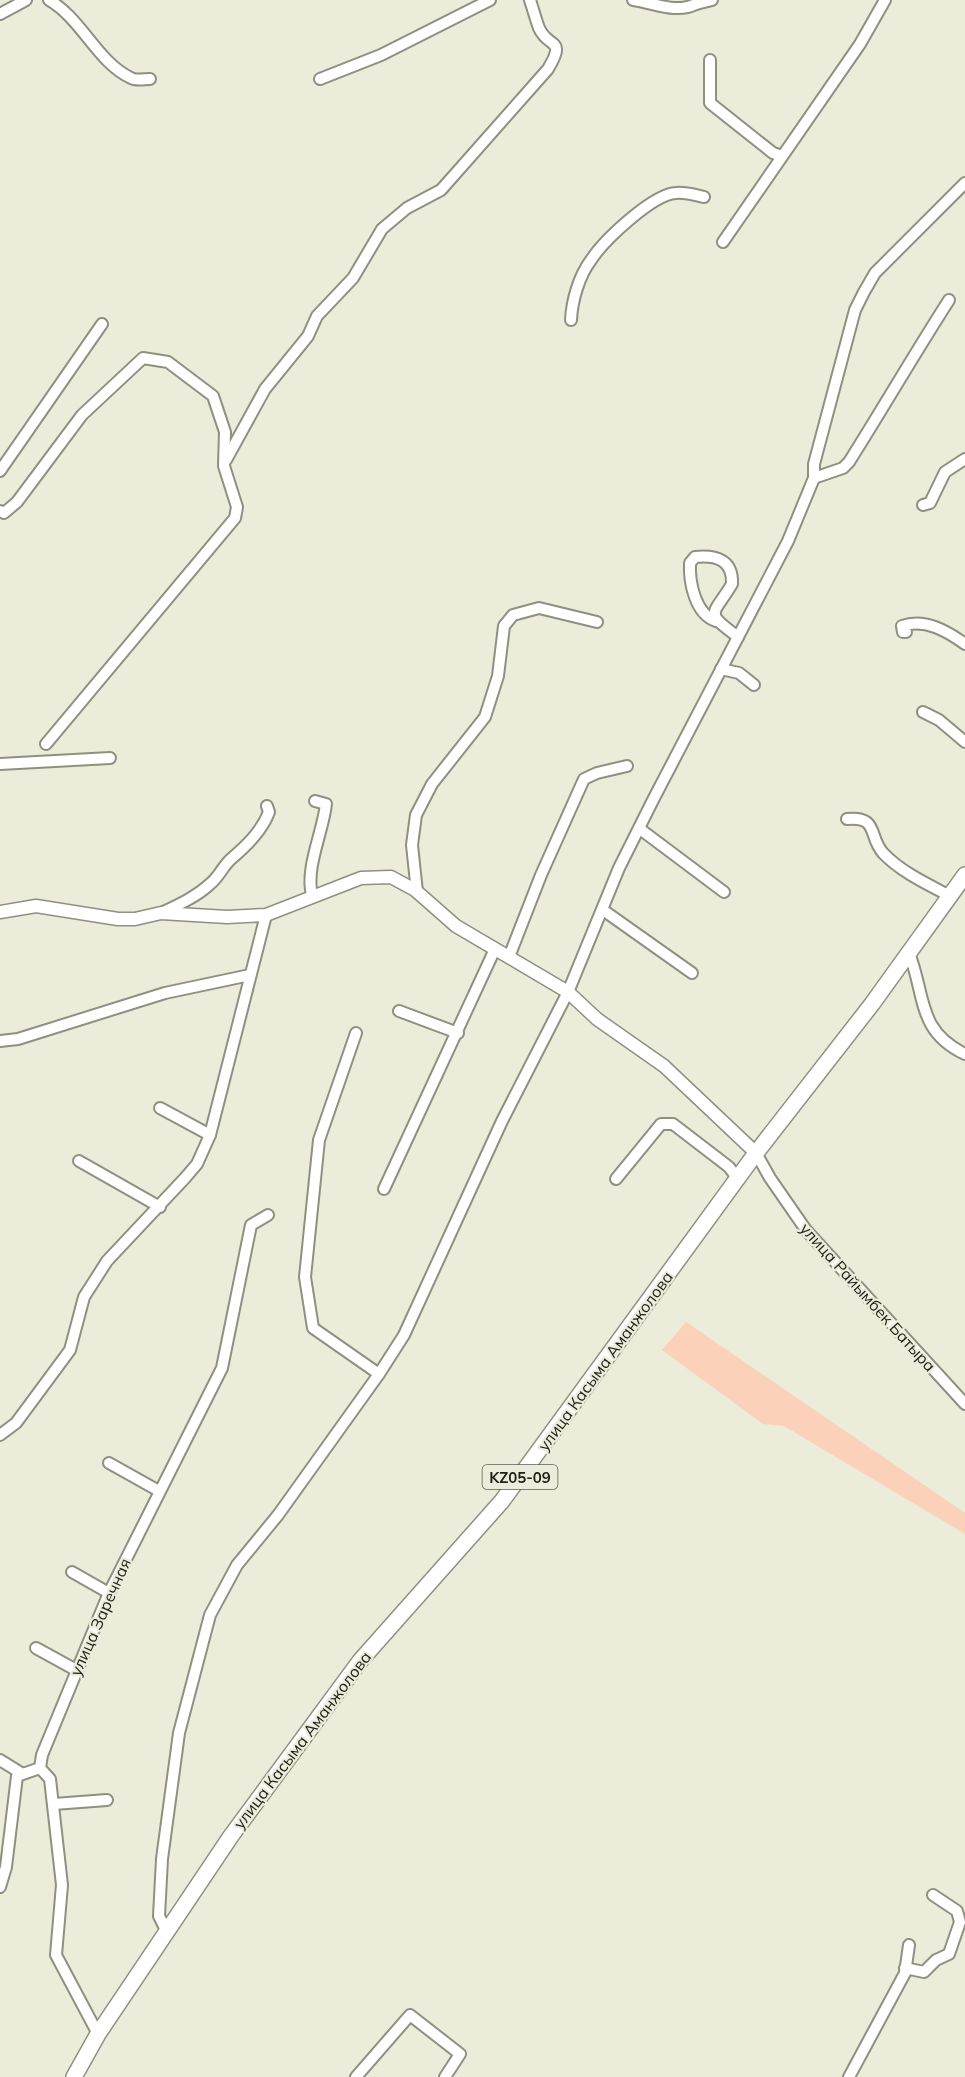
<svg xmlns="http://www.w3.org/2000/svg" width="965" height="2077" viewBox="0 0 965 2077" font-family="Mulish,sans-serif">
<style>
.green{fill:#fbd1ba}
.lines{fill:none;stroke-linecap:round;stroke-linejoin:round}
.minor-casing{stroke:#8f907f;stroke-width:14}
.tertiary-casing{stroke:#8f907f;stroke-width:15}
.primary-casing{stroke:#8f907f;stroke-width:18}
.minor{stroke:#fff;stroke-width:10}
.tertiary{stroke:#fff;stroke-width:12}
.primary{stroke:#fff;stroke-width:15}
.labels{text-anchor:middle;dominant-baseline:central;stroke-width:4.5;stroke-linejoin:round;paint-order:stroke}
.shield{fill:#ebecd9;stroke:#5e5e54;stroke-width:1.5}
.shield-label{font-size:15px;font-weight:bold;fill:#21211b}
.street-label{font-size:16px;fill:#21211b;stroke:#ebecd9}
</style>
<rect width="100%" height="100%" fill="#ebecd9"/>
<path class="green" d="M686 1322 965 1513V1534L784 1426 763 1424 662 1350Z"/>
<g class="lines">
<defs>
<g id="minor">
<path d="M49 0C82 19 97 62 131 78 136 81 144 79 150 79"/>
<path d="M633 0C655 3 676 14 696 4"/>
<path d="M697 0 696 4 712 0"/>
<path d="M0 14 26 0"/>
<path d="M710 60V103L773 153 782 156"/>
<path d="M320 79 381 55 490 0"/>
<path d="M723 242 860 44 885 0"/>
<path d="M571 320C572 300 579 276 591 260 604 240 653 194 676 193 685 192 695 195 704 197"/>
<path d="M226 460 265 389 308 336 317 316 353 278 382 229 407 208 441 190 548 69C567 37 548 49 539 28 536 20 533 9 530 0"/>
<path d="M0 471 102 324"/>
<path d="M814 478 843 468 849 462C883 408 915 353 949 300"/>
<path d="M923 505 930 503 945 472 965 459"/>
<path d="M0 511 4 513 17 502 82 415 143 358 168 362 213 396 225 432 224 466 237 507 235 518 46 744"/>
<path d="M716 621C695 614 689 582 690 563L695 557C717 555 733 560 732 584 713 616 703 611 738 637"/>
<path d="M906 632H903L902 626C925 618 947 631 965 644"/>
<path d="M721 669 739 673 754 685"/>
<path d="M923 712 939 720 965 742"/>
<path d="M0 764 110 758"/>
<path d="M847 819C879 816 868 836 883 853 901 872 927 884 950 896"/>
<path d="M640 829 724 892"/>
<path d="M417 892 412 845 416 815 432 784 485 717 498 676 504 626 513 615 539 608 597 622"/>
<path d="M312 895C305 868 323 832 326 804L315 801"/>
<path d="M603 910 692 973"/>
<path d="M161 913C178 905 196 897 210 884 219 877 223 866 231 859 246 846 262 831 269 812L267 806"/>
<path d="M909 953C926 997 917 1031 965 1054"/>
<path d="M509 957 541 875 584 779 597 773 627 766"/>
<path d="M399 1011 458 1033"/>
<path d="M356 1033 319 1140 305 1277 313 1328 379 1374"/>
<path d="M0 1041 18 1039 165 993 250 975"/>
<path d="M160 1108 210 1135"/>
<path d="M756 1153 770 1178 806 1230 965 1404"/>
<path d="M79 1161 160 1207"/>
<path d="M616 1179 661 1124H673L729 1167 738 1179"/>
<path d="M384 1189 495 949"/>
<path d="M0 1435 16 1423 70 1350 84 1297 107 1261 185 1178 197 1164 210 1135 266 915"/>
<path d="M109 1463 159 1491"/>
<path d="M72 1572 109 1593"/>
<path d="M36 1648 76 1670"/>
<path d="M0 1760 21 1773"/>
<path d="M54 1804 107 1800"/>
<path d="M0 1887 6 1867 17 1776 40 1768"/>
<path d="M167 1932 159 1916 162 1859 179 1733 210 1615 237 1565 278 1515 379 1374 404 1335 502 1121 568 992 619 868 653 800 788 541 814 478V464L855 310 864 292 875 273 965 183"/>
<path d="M905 1968 924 1972 936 1960 949 1954 960 1922 957 1911 933 1895"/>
<path d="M98 2034 56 1955 62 1885 50 1779 40 1768 42 1755 109 1593 222 1368 251 1225 268 1215"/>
<path d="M356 2077 410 2015 460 2054 445 2077"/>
<path d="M849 2077 905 1973 909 1945"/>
</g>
<path id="tertiary" d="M0 912 36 906 118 919H135L161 913 227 917 266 915 361 878 391 877 415 890 456 926 568 992 597 1019 664 1066 756 1153"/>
<path id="primary" d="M74 2077 98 2034 231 1836 360 1661 502 1501 756 1153 872 1004 965 875"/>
</defs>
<use href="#minor" class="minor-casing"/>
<use href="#tertiary" class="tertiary-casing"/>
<use href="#primary" class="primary-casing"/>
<use href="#minor" class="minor"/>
<use href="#tertiary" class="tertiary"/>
<use href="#primary" class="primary"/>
</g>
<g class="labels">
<rect class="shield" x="482.5" y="1465" width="75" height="24" rx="4.5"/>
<g class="shield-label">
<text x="520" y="1477">KZ05-09</text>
</g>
<g class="street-label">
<text transform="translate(868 1297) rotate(48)">улица Райымбек Батыра</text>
<text transform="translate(605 1361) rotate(-54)">улица Касыма Аманжолова</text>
<text transform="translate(100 1617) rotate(-66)">улица Заречная</text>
<text transform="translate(302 1740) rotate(-53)">улица Касыма Аманжолова</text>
</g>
</g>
</svg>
